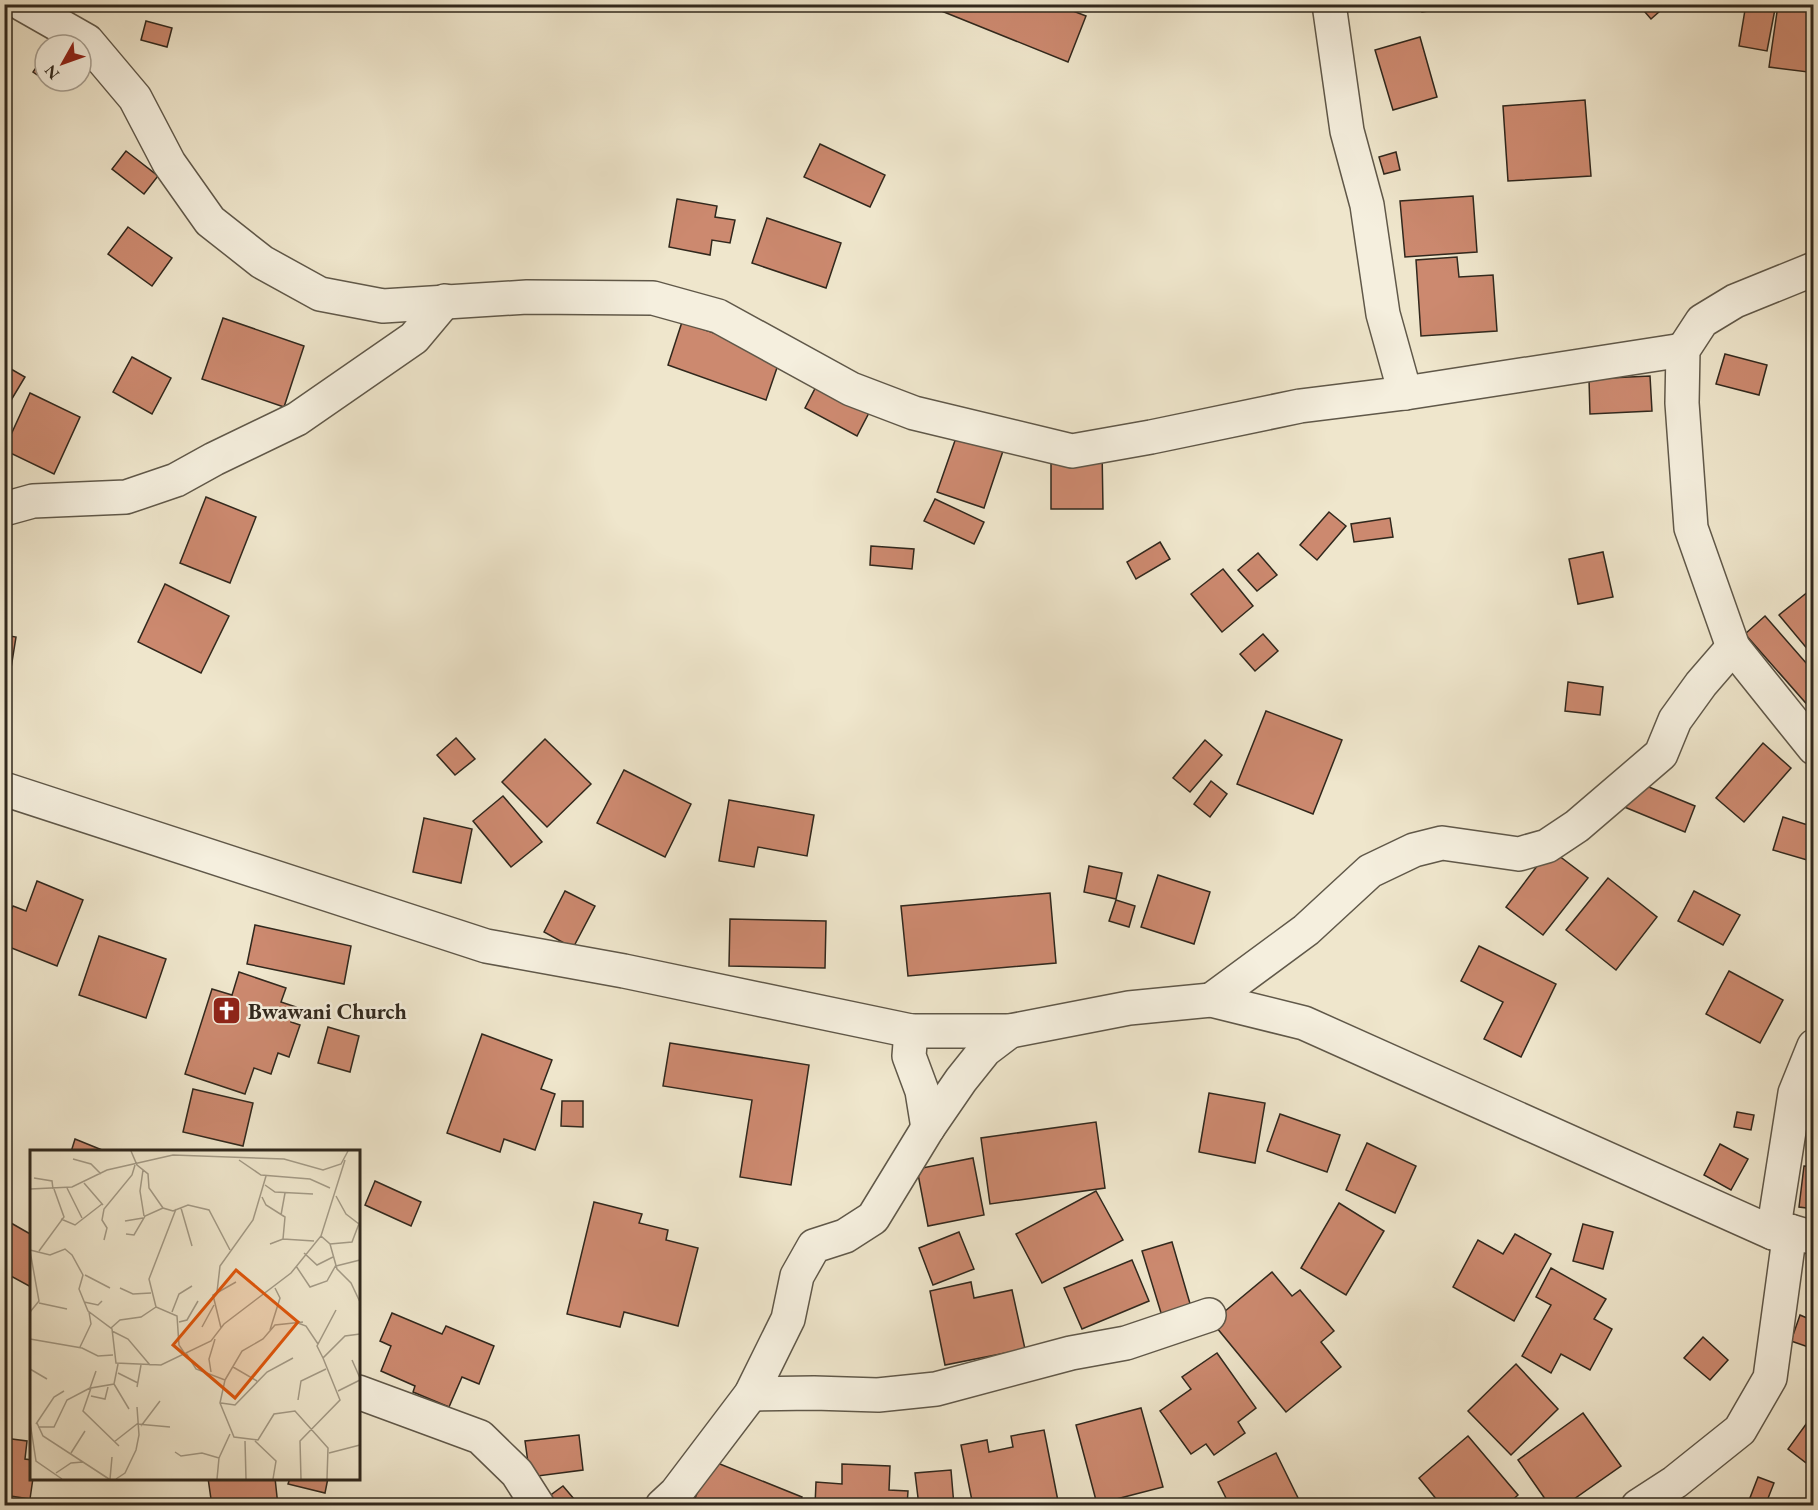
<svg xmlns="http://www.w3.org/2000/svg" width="1818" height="1510" viewBox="0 0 1818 1510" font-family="'EB Garamond',serif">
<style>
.building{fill:#cc896f;stroke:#31281d;stroke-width:1.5}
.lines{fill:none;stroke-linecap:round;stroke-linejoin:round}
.street-casing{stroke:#605849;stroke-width:36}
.street{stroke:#f5efde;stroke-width:33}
.labels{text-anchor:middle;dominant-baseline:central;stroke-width:5;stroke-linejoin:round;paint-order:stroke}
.poi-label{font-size:22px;font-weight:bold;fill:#31281d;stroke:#f5efde;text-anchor:start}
.inset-road{fill:none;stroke:#a39a86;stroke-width:1.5}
.view{fill:#df570d;fill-opacity:0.15;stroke:#df570d;stroke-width:3}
.inset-edge{fill:none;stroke:#31281d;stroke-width:3}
</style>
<rect width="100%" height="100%" fill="#efe6cc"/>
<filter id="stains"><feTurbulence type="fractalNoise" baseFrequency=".00333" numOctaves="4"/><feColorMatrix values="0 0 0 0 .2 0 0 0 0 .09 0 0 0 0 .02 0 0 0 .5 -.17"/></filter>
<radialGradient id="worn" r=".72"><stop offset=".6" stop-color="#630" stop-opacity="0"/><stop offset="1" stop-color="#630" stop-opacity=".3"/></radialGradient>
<g class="building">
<path d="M935 4H1060V6L1086 16 1068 62 934 8Z"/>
<path d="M1421 4H1480L1422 12Z"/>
<path d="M1638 4H1668L1651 19Z"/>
<path d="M1746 4 1775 9 1767 51 1739 46Z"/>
<path d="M1778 5 1814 10V33L1808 72 1769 67Z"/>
<path d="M146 21 172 28 167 47 141 40Z"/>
<path d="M1420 37 1437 97 1393 110 1375 50Z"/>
<path d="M44 56H45V80L33 72Z"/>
<path d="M46 81H60L55 88Z"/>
<path d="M1585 100 1591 176 1508 181 1503 106Z"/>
<path d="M820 144 885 175 870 207 804 177Z"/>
<path d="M126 151 158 176 144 194 112 169Z"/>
<path d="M1396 152 1400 170 1384 174 1379 157Z"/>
<path d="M1473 196 1477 252 1405 257 1400 201Z"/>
<path d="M677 199 717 206 715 217 735 220 730 243 712 240 710 255 669 247Z"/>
<path d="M767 218 841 243 826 288 752 263Z"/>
<path d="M128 227 172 258 152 286 108 254Z"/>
<path d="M1457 257 1459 277 1493 275 1497 331 1421 336 1416 260Z"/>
<path d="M223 318 304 346 284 407 202 379Z"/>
<path d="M682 322 781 356 766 400 668 365Z"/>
<path d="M1725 354 1767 365 1759 395 1716 384Z"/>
<path d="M132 357 171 378 152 414 113 392Z"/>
<path d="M4 365 25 377 4 412Z"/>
<path d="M1650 376 1652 411 1590 414 1589 379Z"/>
<path d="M821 377 873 405 857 436 805 408Z"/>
<path d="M30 393 80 417 54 474 4 450Z"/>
<path d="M958 432 1004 448 984 508 937 492Z"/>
<path d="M1051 448H1102L1103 509H1051Z"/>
<path d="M206 497 256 517 230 583 180 563Z"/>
<path d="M935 499 984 522 974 544 924 521Z"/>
<path d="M1329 512 1346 526 1317 560 1300 545Z"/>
<path d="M1390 518 1393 537 1354 542 1351 524Z"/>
<path d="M1160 542 1170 559 1136 579 1127 562Z"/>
<path d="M871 546 914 549 912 569 870 565Z"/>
<path d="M1603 552 1613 597 1578 604 1569 559Z"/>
<path d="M1258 553 1277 575 1257 591 1238 570Z"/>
<path d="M1223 569 1253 606 1222 632 1191 594Z"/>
<path d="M165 584 229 616 201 673 138 642Z"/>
<path d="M1814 587V657L1779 615Z"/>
<path d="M1765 616 1814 672V707L1811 709 1745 634Z"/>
<path d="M1263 634 1278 651 1255 671 1240 654Z"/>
<path d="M4 635 16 637 7 693 4 692Z"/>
<path d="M1568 682 1603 687 1600 715 1565 711Z"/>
<path d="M1266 711 1342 740 1313 814 1237 784Z"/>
<path d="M456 738 475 759 455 775 437 755Z"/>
<path d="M545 739 591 784 547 827 502 782Z"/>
<path d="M1205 740 1222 755 1190 792 1173 778Z"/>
<path d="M1763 743 1791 768 1744 822 1716 798Z"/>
<path d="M624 770 691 804 665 857 597 823Z"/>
<path d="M1632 780 1695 806 1685 832 1622 806Z"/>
<path d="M1211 781 1227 794 1210 817 1194 804Z"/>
<path d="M503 796 542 842 511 867 473 821Z"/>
<path d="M729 800 814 815 807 856 758 847 754 867 719 861Z"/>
<path d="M1783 817 1814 827V862L1773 850Z"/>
<path d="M424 818 472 829 461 883 413 872Z"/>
<path d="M1550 849 1588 878 1543 935 1506 907Z"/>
<path d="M1089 866 1122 873 1116 899 1084 892Z"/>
<path d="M1158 875 1210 892 1194 944 1141 927Z"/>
<path d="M1608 878 1657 917 1616 970 1566 930Z"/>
<path d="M37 881 83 900 57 966 4 945V927L13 906 26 911Z"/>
<path d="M565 891 595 906 573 948 544 932Z"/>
<path d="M1694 891 1740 915 1723 945 1678 921Z"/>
<path d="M1050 893 1056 963 908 976 901 906Z"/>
<path d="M1116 900 1135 906 1129 927 1109 921Z"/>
<path d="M730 919 826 921 825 968 729 966Z"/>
<path d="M255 925 351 946 344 984 247 964Z"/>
<path d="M99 936 166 959 146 1018 79 995Z"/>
<path d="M1479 946 1556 984 1521 1057 1484 1039 1503 1002 1461 981Z"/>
<path d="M1729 971 1783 1000 1760 1043 1706 1014Z"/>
<path d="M239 972 286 988 281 1002 296 1007 291 1022 300 1025 289 1057 278 1053 271 1074 254 1068 245 1094 185 1074 212 989 232 995Z"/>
<path d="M328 1027 359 1036 350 1072 318 1063Z"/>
<path d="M482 1034 552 1060 541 1089 555 1094 535 1150 504 1139 500 1152 447 1133Z"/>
<path d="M670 1043 809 1065 791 1185 740 1177 752 1100 663 1086Z"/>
<path d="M193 1089 253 1103 243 1146 183 1132Z"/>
<path d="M1209 1093 1265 1103 1255 1163 1199 1152Z"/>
<path d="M562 1101H583V1127L561 1126Z"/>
<path d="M1737 1112 1754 1115 1751 1130 1734 1127Z"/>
<path d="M1280 1114 1340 1135 1327 1172 1267 1151Z"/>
<path d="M1096 1122 1105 1188 990 1204 981 1138Z"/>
<path d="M75 1139 107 1152H71Z"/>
<path d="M1367 1143 1416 1166 1395 1213 1346 1190Z"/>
<path d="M1720 1144 1748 1159 1731 1190 1704 1175Z"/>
<path d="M973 1158 984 1215 928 1226 917 1169Z"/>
<path d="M1804 1166 1814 1167V1209L1799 1207Z"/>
<path d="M375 1181 421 1202 411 1226 365 1205Z"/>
<path d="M1096 1191 1123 1240 1042 1283 1016 1234Z"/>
<path d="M594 1202 642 1214 639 1223 668 1230 666 1240 698 1248 678 1326 624 1312 620 1327 567 1314Z"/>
<path d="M1339 1203 1384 1231 1346 1295 1301 1268Z"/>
<path d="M4 1219 32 1235 31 1287 11 1276 4 1292Z"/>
<path d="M1583 1224 1613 1232 1603 1269 1573 1261Z"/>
<path d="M959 1232 974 1269 933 1285 919 1248Z"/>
<path d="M1515 1234 1551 1254 1514 1321 1453 1287 1478 1240 1503 1254Z"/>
<path d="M1172 1242 1191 1307 1162 1316 1142 1251Z"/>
<path d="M1132 1260 1149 1301 1082 1329 1064 1288Z"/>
<path d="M1551 1268 1606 1299 1594 1319 1612 1329 1590 1370 1561 1354 1551 1373 1522 1356 1551 1305 1536 1297Z"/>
<path d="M1272 1272 1292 1296 1300 1290 1334 1331 1321 1342 1341 1367 1286 1412 1212 1322Z"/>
<path d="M971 1282 974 1298 1012 1290 1025 1349 945 1365 930 1291Z"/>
<path d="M392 1313 442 1334 446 1326 494 1346 479 1384 462 1377 449 1407 413 1392 415 1386 381 1371 391 1346 380 1341Z"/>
<path d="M1800 1315 1814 1321V1349L1791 1341Z"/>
<path d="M1703 1337 1728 1360 1710 1380 1684 1358Z"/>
<path d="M1217 1353 1256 1408 1238 1422 1245 1433 1214 1455 1206 1444 1191 1454 1160 1411 1191 1389 1182 1377Z"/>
<path d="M1516 1364 1558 1409 1511 1455 1468 1411Z"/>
<path d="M1141 1408 1163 1487 1097 1504 1076 1425Z"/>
<path d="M1583 1413 1621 1466 1564 1506H1550L1518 1460Z"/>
<path d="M1809 1420 1814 1424V1469L1788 1449Z"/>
<path d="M1044 1430 1059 1506H973L961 1445 987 1440 989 1452 1013 1447 1011 1436Z"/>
<path d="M579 1435 583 1470 530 1477 525 1441Z"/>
<path d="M1468 1436 1518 1495 1506 1506H1442L1419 1478Z"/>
<path d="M4 1438 27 1441 25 1459 32 1460V1478H33L30 1499 4 1495Z"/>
<path d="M1276 1453 1302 1506H1230L1218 1482Z"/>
<path d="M710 1460 802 1497 799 1506H692Z"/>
<path d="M842 1464 890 1466 889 1490 908 1491 907 1506H815L816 1482 842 1484Z"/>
<path d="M951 1470 954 1506H919L915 1473Z"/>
<path d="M1758 1477 1774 1483 1765 1506H1754L1748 1503Z"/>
<path d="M208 1478H275L278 1506H212Z"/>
<path d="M290 1478H328L325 1493 288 1484Z"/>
<path d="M563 1486 580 1506H555L548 1497Z"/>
<path d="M1183 1501 1185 1506H1171Z"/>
</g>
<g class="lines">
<defs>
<g id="street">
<path d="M22 4 87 41 135 98 169 163 210 221 262 262 320 294 383 306 527 297 653 298 718 316 851 389 914 413 1072 451 1151 437 1300 406 1405 393 1683 350"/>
<path d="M1329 4 1347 131 1367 205 1383 314 1405 393"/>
<path d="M1814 269 1735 301 1702 321 1683 350 1682 403 1691 528 1733 647 1814 748"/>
<path d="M4 509 33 501 126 497 176 480 214 459 297 419 414 338 445 301"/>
<path d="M4 789 486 946 624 971 911 1031H1010L1129 1008 1211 1000 1304 1023 1773 1233 1790 1231 1814 1238"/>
<path d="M1211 1000 1306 930 1370 871 1414 850 1442 843 1519 854 1547 846 1577 826 1661 754 1675 720 1701 684 1733 647"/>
<path d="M911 1031 909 1056 922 1091 928 1128"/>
<path d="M1773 1233 1795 1093 1814 1046"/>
<path d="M358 1392 480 1437 517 1473 538 1506"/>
<path d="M751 1394 814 1393 878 1395 936 1389 1071 1353 1126 1343 1209 1315"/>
<path d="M662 1506 676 1493 751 1394 788 1319 797 1276 814 1246 845 1236 873 1218 928 1128 961 1080 985 1050 1010 1031"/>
<path d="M1638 1506 1675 1482 1740 1430 1770 1378 1790 1231"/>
</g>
</defs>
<use href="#street" class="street-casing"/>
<use href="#street" class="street"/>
</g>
<defs>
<symbol id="church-square" viewBox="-11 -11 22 22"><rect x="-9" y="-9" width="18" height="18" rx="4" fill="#8f2418" stroke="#f5efde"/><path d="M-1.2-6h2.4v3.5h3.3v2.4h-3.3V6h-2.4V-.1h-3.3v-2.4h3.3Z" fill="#fff"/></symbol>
</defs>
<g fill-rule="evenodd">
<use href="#church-square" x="210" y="994" width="33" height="33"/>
</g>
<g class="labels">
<g class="poi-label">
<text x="248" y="1011">Bwawani Church</text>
</g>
</g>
<g transform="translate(30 1150)">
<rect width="330" height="330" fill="#efe6cc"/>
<path class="inset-road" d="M101 1 107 15 118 24 119 38 133 58 143 61 158 55 179 60 200 100M43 9 61 14 71 24M209 10 231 25 280 29 300 38M113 20 110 41 114 66M4 28 22 31 23 39M54 33 73 55M235 35 245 42 283 44M37 38 52 68M0 39 42 37 77 20 143 5 254 9 293 20 311 14 318 1M306 46 316 64 329 74M232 47 236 55 255 67 253 89M151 58 162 96M146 59 119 129 126 157 147 166 149 195 155 204M251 65 255 43M31 69 45 75 72 54M95 71 113 68M96 84 104 85 115 66 133 58M291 86 300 94 307 119 321 133 330 152M74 90 77 78 72 70 74 59 102 25 105 15M240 94 253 89 284 91M300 94 322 92 330 71M0 100 20 105 35 99 42 105 53 125 49 139 58 161 82 179 86 213 131 215 181 191 194 174 261 123 291 86 315 10M0 101 9 151 0 162M9 101 34 67 24 39M274 103 287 115 303 107M266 116 280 137 297 131 306 115M306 116 330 110M55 125 80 138M90 138 103 144 121 143M187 142 190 116 223 70 236 26M54 152 68 155 72 151M9 153 37 159M142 162 149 144 162 136M149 172 157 170 168 151M268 173 276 176 288 194M172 177 184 155M81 178 90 170 111 167 126 157M191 178 183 145 206 132M240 180 250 148 245 138M82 181 98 189 120 215M0 189 52 198 68 206 83 205M50 197 61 174 59 162M156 203 166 219 195 230 190 253 204 287 228 290 244 264 265 261 298 298 297 329M293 208 287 196 306 160M322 210 330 228M88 214 84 234 61 238 53 261 89 296M203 217 227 231M0 219 17 229M181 222 179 209 185 189M88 223 108 233M195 230 212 201 233 189 245 175 273 172M84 234 99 259M107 237 111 215M60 238 66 221M308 241 330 230M61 246 75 249 78 237M268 250 271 231 296 219M191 253 205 255 237 222 263 208M0 272 6 311 32 329M7 273 13 286 79 329M6 274 24 247 34 241M111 276 130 251M8 277H24L37 250 60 238M215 291 216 329M225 291 246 311 243 329M84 292 107 274 140 277M145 302 151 306 172 303 189 308M41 303 55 281M299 303 330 295M26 323 41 313 53 312M80 329 82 307M86 329 95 323 106 300 109 285 107 257M187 329 189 308 200 284M271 329 270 291 310 250 293 208 315 186 330 184"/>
<path class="view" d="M206 120 268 172 205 248 143 195Z"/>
<rect width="330" height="330" class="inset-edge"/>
</g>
<rect width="1818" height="1510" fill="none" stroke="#efe6cc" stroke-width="24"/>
<rect x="6" y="6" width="1806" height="1498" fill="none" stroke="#31281d" stroke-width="3"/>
<rect x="12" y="12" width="1794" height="1486" fill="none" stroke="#31281d" stroke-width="1.5"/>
<g transform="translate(63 63) rotate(230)"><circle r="28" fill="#f5efde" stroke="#a79f91" stroke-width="1.5"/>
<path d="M0-4.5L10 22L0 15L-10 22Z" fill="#8f2418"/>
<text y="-9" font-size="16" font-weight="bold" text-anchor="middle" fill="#31281d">N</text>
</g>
<rect width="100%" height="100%" filter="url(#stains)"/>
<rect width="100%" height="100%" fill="url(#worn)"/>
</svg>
